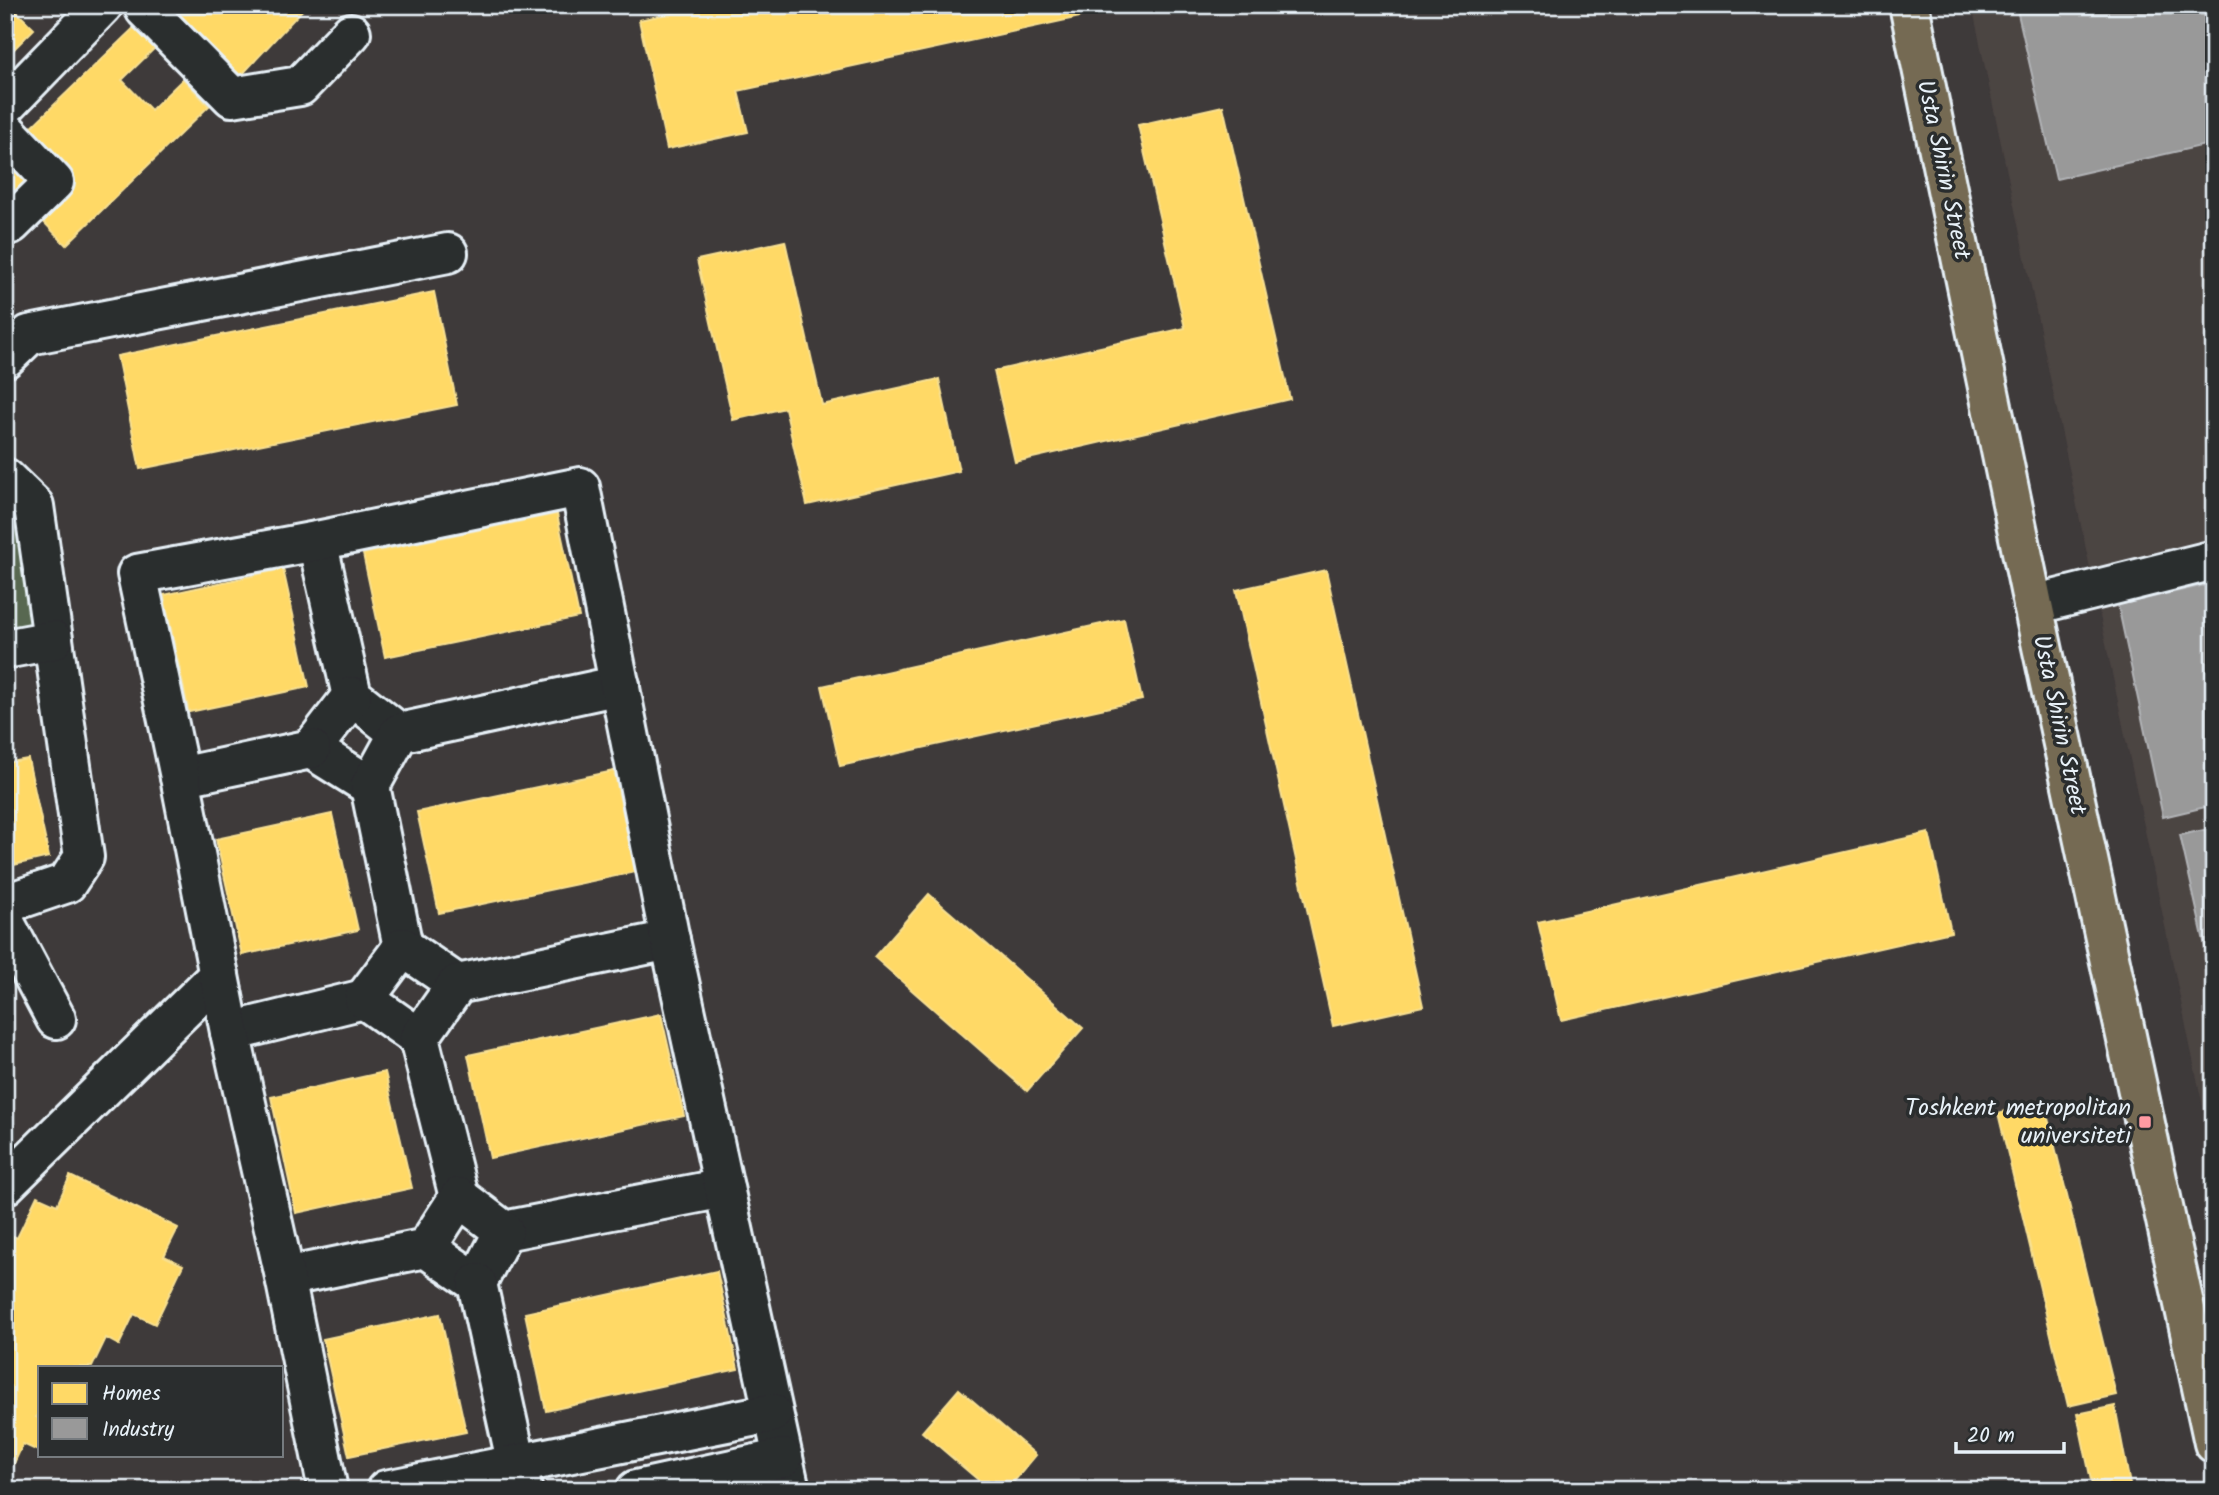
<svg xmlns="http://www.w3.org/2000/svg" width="2219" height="1495" viewBox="0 0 2219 1495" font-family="Kalam,sans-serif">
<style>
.built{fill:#4c4442}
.green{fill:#596851;stroke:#a0aca4;stroke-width:2}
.homes{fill:#ffd966;stroke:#f8e092;stroke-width:2}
.industry{fill:#999;stroke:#b1b3b6;stroke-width:2}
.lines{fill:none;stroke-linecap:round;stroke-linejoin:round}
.minor-casing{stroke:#e8f1f8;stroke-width:44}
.major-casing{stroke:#e8f1f8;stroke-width:44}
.minor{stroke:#2a2d2e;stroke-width:38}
.major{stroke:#746b52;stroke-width:38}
.poi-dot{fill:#ff9aa2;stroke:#2a2d2e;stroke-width:2.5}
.labels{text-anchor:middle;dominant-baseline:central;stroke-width:7;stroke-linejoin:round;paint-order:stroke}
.street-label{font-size:24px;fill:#e8f1f8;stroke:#2a2d2e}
.poi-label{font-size:24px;fill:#e8f1f8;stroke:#2a2d2e;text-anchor:end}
</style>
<rect width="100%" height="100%" fill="#3e3a3a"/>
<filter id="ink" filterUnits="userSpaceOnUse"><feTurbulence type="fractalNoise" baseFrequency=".0143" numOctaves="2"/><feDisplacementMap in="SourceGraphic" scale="14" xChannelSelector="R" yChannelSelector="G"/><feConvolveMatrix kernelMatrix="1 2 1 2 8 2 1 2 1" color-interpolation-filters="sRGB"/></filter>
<g filter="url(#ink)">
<path class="built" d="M1972 5H2214V1156L2200 1093Z"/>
<path class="green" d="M5 513 13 518 28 537 38 624 5 639Z"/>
<g class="homes">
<path d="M5 5H10L34 29 5 58Z"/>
<path d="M184 5H307L237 80 171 19Z"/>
<path d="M711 5H1077L1080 17 738 91 748 132 667 149 639 20Z"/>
<path d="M141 21 161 42 122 80 151 110 183 79 209 106 66 245 36 214 26 132Z"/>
<path d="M1223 106 1290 399 1015 462 994 371 1185 328 1138 125Z"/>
<path d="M5 152 36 182 5 213Z"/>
<path d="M785 241 822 405 939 379 959 471 807 505 785 408 733 420 697 260Z"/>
<path d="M434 292 457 405 140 469 117 356Z"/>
<path d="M557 514 579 617 385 657 363 554Z"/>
<path d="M283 569 309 687 189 712 164 595Z"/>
<path d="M1326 570 1423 1006 1333 1026 1236 590Z"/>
<path d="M1124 619 1142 700 840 766 822 686Z"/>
<path d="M28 759 49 857 5 867V763Z"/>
<path d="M614 771 635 872 439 913 417 812Z"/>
<path d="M332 814 358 930 242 955 216 839Z"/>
<path d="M1929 833 1951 932 1561 1020 1538 922Z"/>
<path d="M929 894 1083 1028 1027 1091 874 957Z"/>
<path d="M661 1014 684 1116 490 1158 468 1055Z"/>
<path d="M385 1072 412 1188 296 1213 271 1097Z"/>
<path d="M2044 1102 2116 1395 2068 1406 1998 1113Z"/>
<path d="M70 1176 178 1228 164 1256 183 1265 155 1324 134 1314 119 1345 106 1338 92 1367H40V1409L36 1417 40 1418V1452L23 1444 9 1474 5 1472V1247L11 1235 17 1238 37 1196 57 1205Z"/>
<path d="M717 1271 738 1369 546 1411 525 1313Z"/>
<path d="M440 1314 466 1432 349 1456 323 1339Z"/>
<path d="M959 1389 1036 1455 1007 1490H990L922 1432Z"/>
<path d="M2115 1406 2131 1490H2093L2077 1414Z"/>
</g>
<g class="industry">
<path d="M2016 5H2214V143L2056 179Z"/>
<path d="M2214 583V805L2163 817 2118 605Z"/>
<path d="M2214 828V986L2180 835Z"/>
</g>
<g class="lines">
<defs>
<g id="minor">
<path d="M145 9 232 97 300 86 351 33"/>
<path d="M5 106 103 5"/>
<path d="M5 130 54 182 11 224"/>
<path d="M5 358 29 335 448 253"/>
<path d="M5 478 34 506 84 857 67 883 5 904"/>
<path d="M317 541 352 696 399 733"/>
<path d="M2033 605 2214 560"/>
<path d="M5 649 53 640"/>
<path d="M352 696 311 749 370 786"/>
<path d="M180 777 311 749"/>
<path d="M5 923 56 1019"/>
<path d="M403 947 370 786 399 733 620 685"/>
<path d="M230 1032 364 999"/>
<path d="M419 1038 364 999 403 947 457 984"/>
<path d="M5 1185 219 975"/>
<path d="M459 1197 419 1038 457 984 670 940"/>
<path d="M504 1231 724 1188"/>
<path d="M285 1277 426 1248 477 1283 504 1231 459 1197 426 1248"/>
<path d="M477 1283 522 1488"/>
<path d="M328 1490 285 1277 230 1032 180 777 137 574 317 541 580 487 670 940 790 1490"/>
<path d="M386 1490 772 1413"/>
<path d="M636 1490 783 1458"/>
</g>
<path id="major" d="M1909 5 2033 605 2214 1443"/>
</defs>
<use href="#minor" class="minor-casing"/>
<use href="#major" class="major-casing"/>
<use href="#minor" class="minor"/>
<use href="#major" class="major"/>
</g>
</g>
<rect class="poi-dot" x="2138" y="1115" width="14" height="14" rx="3.5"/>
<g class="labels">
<g class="street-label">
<text transform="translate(1943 170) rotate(78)">Usta Shirin Street</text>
<text transform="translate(2059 725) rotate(78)">Usta Shirin Street</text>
</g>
<g class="poi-label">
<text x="2131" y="1108">Toshkent metropolitan<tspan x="2131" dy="28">universiteti</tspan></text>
</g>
</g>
<rect width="2219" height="1495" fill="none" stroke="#2a2d2e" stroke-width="28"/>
<rect x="14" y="14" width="2191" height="1467" fill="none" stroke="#e8f1f8" stroke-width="2.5" filter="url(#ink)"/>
<rect x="38" y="1366" width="245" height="91" fill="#2a2d2e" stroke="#767b7f" stroke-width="2"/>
<rect x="52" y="1383" width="35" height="21" fill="#ffd966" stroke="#767b7f" stroke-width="2"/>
<text x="102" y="1400" font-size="21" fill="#e8f1f8">Homes</text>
<rect x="52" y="1418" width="35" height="21" fill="#999999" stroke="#767b7f" stroke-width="2"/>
<text x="102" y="1436" font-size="21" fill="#e8f1f8">Industry</text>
<path d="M1956 1442v10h108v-10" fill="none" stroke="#e8f1f8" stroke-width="3.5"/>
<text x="1967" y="1442" font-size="21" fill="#e8f1f8" stroke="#2a2d2e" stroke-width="5" paint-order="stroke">20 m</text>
</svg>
